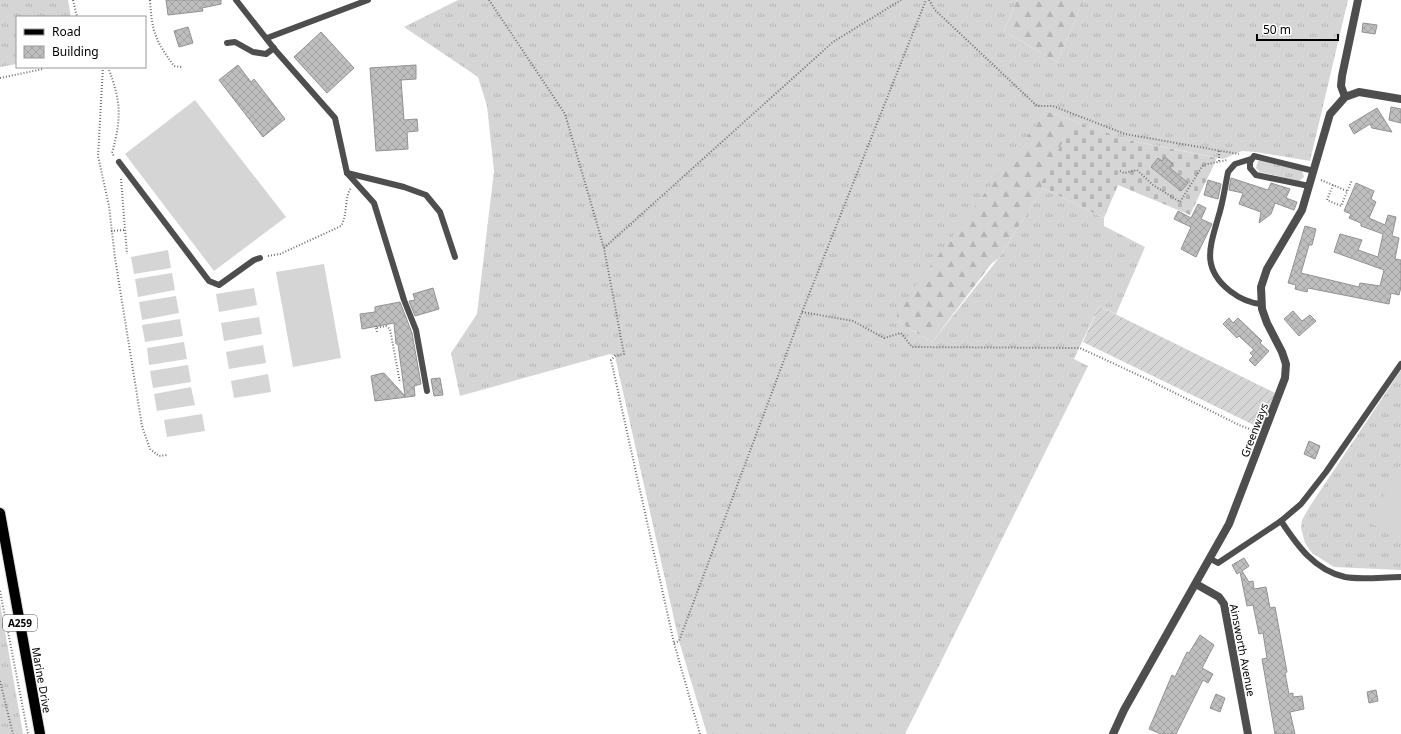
<svg xmlns="http://www.w3.org/2000/svg" width="1401" height="734" viewBox="0 0 1401 734" font-family="'Noto Sans',sans-serif">
<style>
.grass{fill:url(#grass-tufts)}
.forest{fill:url(#forest-firs)}
.cemetery{fill:url(#cemetery-stones)}
.garden{fill:url(#garden-furrows)}
.pitch{fill:#d5d5d5}
.building{fill:url(#building-cross-hatch);stroke:#929292}
.lines{fill:none;stroke-linecap:round;stroke-linejoin:round}
.primary-casing{stroke:#dbdbdb;stroke-width:12}
.path{stroke:#707070;stroke-width:2;stroke-dasharray:1 2;stroke-linecap:butt}
.service{stroke:#4e4e4e;stroke-width:6}
.minor{stroke:#4e4e4e;stroke-width:8}
.tertiary{stroke:#4e4e4e;stroke-width:8}
.primary{stroke:#000;stroke-width:10}
.labels{text-anchor:middle;dominant-baseline:central;stroke-width:3;stroke-linejoin:round;paint-order:stroke}
.shield{fill:#fff;stroke:#4c4c4c;stroke-width:1}
.shield-label{font-size:10px;font-weight:bold;fill:#000}
.street-label{font-size:11px;fill:#000;stroke:#fff}
</style>
<defs>
<pattern id="grass-tufts" width="24" height="20" patternUnits="userSpaceOnUse"><rect width="24" height="20" fill="#d5d5d5"/><path d="M3 7l-1-3M5 7V3M7 7l1-3M15 17l-1-3M17 17v-4M19 17l1-3" fill="none" stroke="#b5b5b5"/></pattern>
<pattern id="forest-firs" width="22" height="20" patternUnits="userSpaceOnUse"><rect width="22" height="20" fill="#d5d5d5"/><path d="M5 1l3.5 6h-7zM16 11l3.5 6h-7z" fill="#b5b5b5"/></pattern>
<pattern id="cemetery-stones" width="16" height="16" patternUnits="userSpaceOnUse"><rect width="16" height="16" fill="#d5d5d5"/><path d="M2 7V4a2 2 0 0 1 4 0v3zM10 15v-3a2 2 0 0 1 4 0v3z" fill="#b5b5b5"/></pattern>
<pattern id="garden-furrows" width="10" height="10" patternUnits="userSpaceOnUse"><rect width="10" height="10" fill="#d5d5d5"/><path d="M-1 1l2-2M0 10L10 0M9 11l2-2" fill="none" stroke="#b5b5b5"/></pattern>
<pattern id="building-cross-hatch" width="8" height="8" patternUnits="userSpaceOnUse"><rect width="8" height="8" fill="#bebebe"/><path d="M0 0l8 8M0 8l8-8" fill="none" stroke="#a2a2a2"/></pattern>
</defs>
<rect width="100%" height="100%" fill="#fff"/>
<g class="grass">
<path d="M0 0H68L71 17H17V64L0 67Z"/>
<path d="M458 0H1017L1004 31 1057 62 1084 0H1348L1310 161 1256 152 1242 151 1223 159 1128 140 1046 111 897 321 932 342 998 259 1043 188 1104 218V226L1145 247 1116 314 1099 306 1074 359 1088 366 905 734H707L679 641 615 356 610 354 460 396 451 353 477 314 494 171 487 106 478 77 404 27Z"/>
<path d="M1258 161H1261L1302 170 1304 177 1299 181 1260 172 1256 168Z"/>
<path d="M1401 370V570L1334 567 1312 553 1305 543 1301 528 1302 520 1310 506Z"/>
<path d="M0 603 23 734H0Z"/>
</g>
<g class="forest">
<path d="M1017 0H1084L1057 62 1004 31Z"/>
<path d="M1046 111 1128 140 1043 188 998 259 992 263 932 342 897 321V311Z"/>
</g>
<path class="cemetery" d="M1073 121 1128 140 1217 158 1190 215 1118 185 1104 218 1043 188 1041 184Z"/>
<path class="garden" d="M1099 306 1275 393 1262 429 1083 342Z"/>
<g class="pitch">
<path d="M195 100 286 217 214 271 125 154Z"/>
<path d="M168 250 171 268 134 274 131 257Z"/>
<path d="M324 264 341 358 293 367 276 272Z"/>
<path d="M172 273 175 290 138 297 135 279Z"/>
<path d="M254 288 257 305 219 312 216 294Z"/>
<path d="M176 296 179 313 142 320 139 302Z"/>
<path d="M259 317 262 334 224 341 221 323Z"/>
<path d="M180 319 183 336 145 342 142 325Z"/>
<path d="M184 342 187 359 149 365 147 348Z"/>
<path d="M263 345 266 363 229 369 226 352Z"/>
<path d="M188 365 191 382 153 388 150 371Z"/>
<path d="M268 374 271 392 234 398 231 381Z"/>
<path d="M191 387 195 405 157 411 154 394Z"/>
<path d="M202 414 205 431 167 437 164 420Z"/>
<path d="M1401 464V540L1369 522Z"/>
</g>
<g class="building">
<path d="M166 0H221V4L202 8 203 11 168 15Z"/>
<path d="M1363 23 1377 25 1375 34 1362 32Z"/>
<path d="M188 27 193 43 179 47 174 31Z"/>
<path d="M321 32 354 68 327 93 294 57Z"/>
<path d="M238 65 251 82 254 79 285 119 263 137 219 80Z"/>
<path d="M416 65V79L401 80 404 120 417 119 418 131 407 132 408 149 376 151 370 68Z"/>
<path d="M1391 107 1401 109V123L1389 120Z"/>
<path d="M1377 108 1392 132 1372 128 1370 124 1354 134 1349 125Z"/>
<path d="M1165 157 1173 164 1170 168 1188 183 1181 191 1151 167 1158 158 1162 161Z"/>
<path d="M1231 178 1268 190 1271 183 1290 189 1286 198 1297 202 1294 210 1275 203 1271 214 1259 223 1261 212 1239 204 1243 193 1229 190Z"/>
<path d="M1208 180 1221 184 1218 199 1204 195Z"/>
<path d="M1356 183 1374 191 1371 199 1376 202 1369 218 1385 225 1388 215 1396 217 1392 236 1399 238 1395 259 1401 260V287L1399 295 1391 293 1389 304 1308 288 1307 292 1295 289 1296 285 1288 283 1305 226 1316 229 1312 245H1309L1301 273 1359 287 1360 283 1380 286 1384 270 1334 252 1340 234 1362 240 1358 250 1378 257 1383 234 1361 226V223L1349 218 1351 214 1344 211Z"/>
<path d="M1198 204 1206 208 1201 219 1212 224 1196 257 1181 249 1191 227 1174 219 1178 211 1191 218Z"/>
<path d="M433 288 439 309 415 316 409 301 415 300 413 294Z"/>
<path d="M400 302 412 333 421 384 414 386 415 396 375 401 371 376 379 374 384 373 405 396 398 344H396L394 323 362 329 360 314 375 312V307L379 306Z"/>
<path d="M1293 311 1302 321 1310 315 1316 321 1299 336 1284 319Z"/>
<path d="M1229 318 1233 323 1238 318 1262 341 1260 343 1269 351 1255 366 1249 360 1253 356 1250 353 1254 350 1239 336 1237 338 1223 324Z"/>
<path d="M440 378 443 395 434 396 431 379Z"/>
<path d="M1309 441 1320 446 1315 459 1304 454Z"/>
<path d="M1244 558 1249 566 1242 571 1249 582 1253 581 1254 589 1266 587 1270 608 1275 607 1287 672 1285 673 1289 694 1293 693V697L1302 696 1304 709 1290 712 1295 734H1275L1262 659 1267 658 1263 633 1259 634 1253 605 1247 606 1240 572 1237 574 1232 565Z"/>
<path d="M1200 635 1214 645 1202 668 1213 674 1208 683 1203 680 1176 734H1161L1149 729 1172 675 1175 677 1187 652 1189 653Z"/>
<path d="M1376 690 1378 701 1369 703 1367 692Z"/>
<path d="M1216 694 1225 698 1220 712 1210 708Z"/>
</g>
<g class="lines">
<defs>
<path id="primary" d="M0 513 40 734"/>
</defs>
<use href="#primary" class="primary-casing"/>
<g class="path">
<path d="M73 0 77 17"/>
<path d="M150 0C152 32 155 40 174 66L182 67"/>
<path d="M489 0 565 114 604 248 624 354 615 356 611 360 674 643 700 734"/>
<path d="M929 0 935 10 1037 106H1053L1125 134 1239 154"/>
<path d="M103 67 98 156 109 206 115 258 142 426 150 449 159 456 167 455"/>
<path d="M108 67C121 102 122 116 112 153L114 156"/>
<path d="M0 78 43 69 42 67"/>
<path d="M1219 161V150"/>
<path d="M1120 171 1124 173 1137 170 1153 185 1180 202 1203 165 1227 160"/>
<path d="M121 179 127 254"/>
<path d="M1321 180 1347 191"/>
<path d="M1333 185 1327 200 1341 206 1352 180"/>
<path d="M111 231 125 230"/>
<path d="M604 248 833 42 901 0"/>
<path d="M268 256 280 254 341 226C348 214 344 198 351 188"/>
<path d="M802 312 853 321 884 338 901 333 912 347 1080 348 1147 379 1239 425 1255 431"/>
<path d="M376 326V328L386 326 390 329 400 383"/>
<path d="M376 328 377 332"/>
<path d="M0 591 28 734"/>
<path d="M674 643 679 641 802 312 926 0"/>
<path d="M0 681 13 734"/>
</g>
<g class="service">
<path d="M236 0 276 51 335 118 347 173 374 203 404 300 416 330 427 391"/>
<path d="M267 38 368 0"/>
<path d="M227 43 235 42 253 52 266 54 274 48"/>
<path d="M1251 159 1235 164 1228 172C1225 187 1223 203 1218 218 1210 247 1201 268 1230 291 1239 298 1249 303 1261 304"/>
<path d="M119 162 209 281 219 285 254 260 260 258"/>
<path d="M347 173 404 187 426 195 440 212 455 257"/>
<path d="M1309 186 1256 175 1250 168V162L1254 156 1314 171"/>
<path d="M1281 521C1297 545 1314 570 1345 577 1360 580 1384 577 1401 577"/>
<path d="M1211 559 1218 563 1281 521 1301 504 1326 472 1401 364"/>
</g>
<g class="minor">
<path d="M1345 97 1341 86 1342 76 1358 0"/>
<path d="M1196 584 1219 597 1224 604 1248 734"/>
</g>
<path class="tertiary" d="M1113 734 1124 710 1229 524 1285 378 1286 364 1282 352 1267 323 1262 309 1261 287 1267 269 1302 210 1330 114 1345 97 1359 92 1401 99"/>
<use href="#primary" class="primary"/>
</g>
<g class="labels">
<rect class="shield" x="3" y="615" width="34" height="16" rx="3"/>
<g class="shield-label">
<text x="20" y="623">A259</text>
</g>
<g class="street-label">
<text transform="translate(1254 430) rotate(-69)">Greenways</text>
<text transform="translate(1243 650) rotate(79)">Ainsworth Avenue</text>
<text transform="translate(42 680) rotate(80)">Marine Drive</text>
</g>
</g>
<rect x="16" y="16" width="130" height="52" fill="#ffffff" stroke="#999999"/>
<rect x="24" y="29" width="20" height="6" fill="#000000" stroke="#999999"/>
<text x="52" y="36" font-size="12" fill="#000000">Road</text>
<rect x="24" y="46" width="20" height="12" fill="url(#building-cross-hatch)" stroke="#999999"/>
<text x="52" y="56" font-size="12" fill="#000000">Building</text>
<path d="M1257 34v6h81v-6" fill="none" stroke="#000000" stroke-width="2"/>
<text x="1263" y="34" font-size="12" fill="#000000" stroke="#ffffff" stroke-width="3" paint-order="stroke">50 m</text>
</svg>
